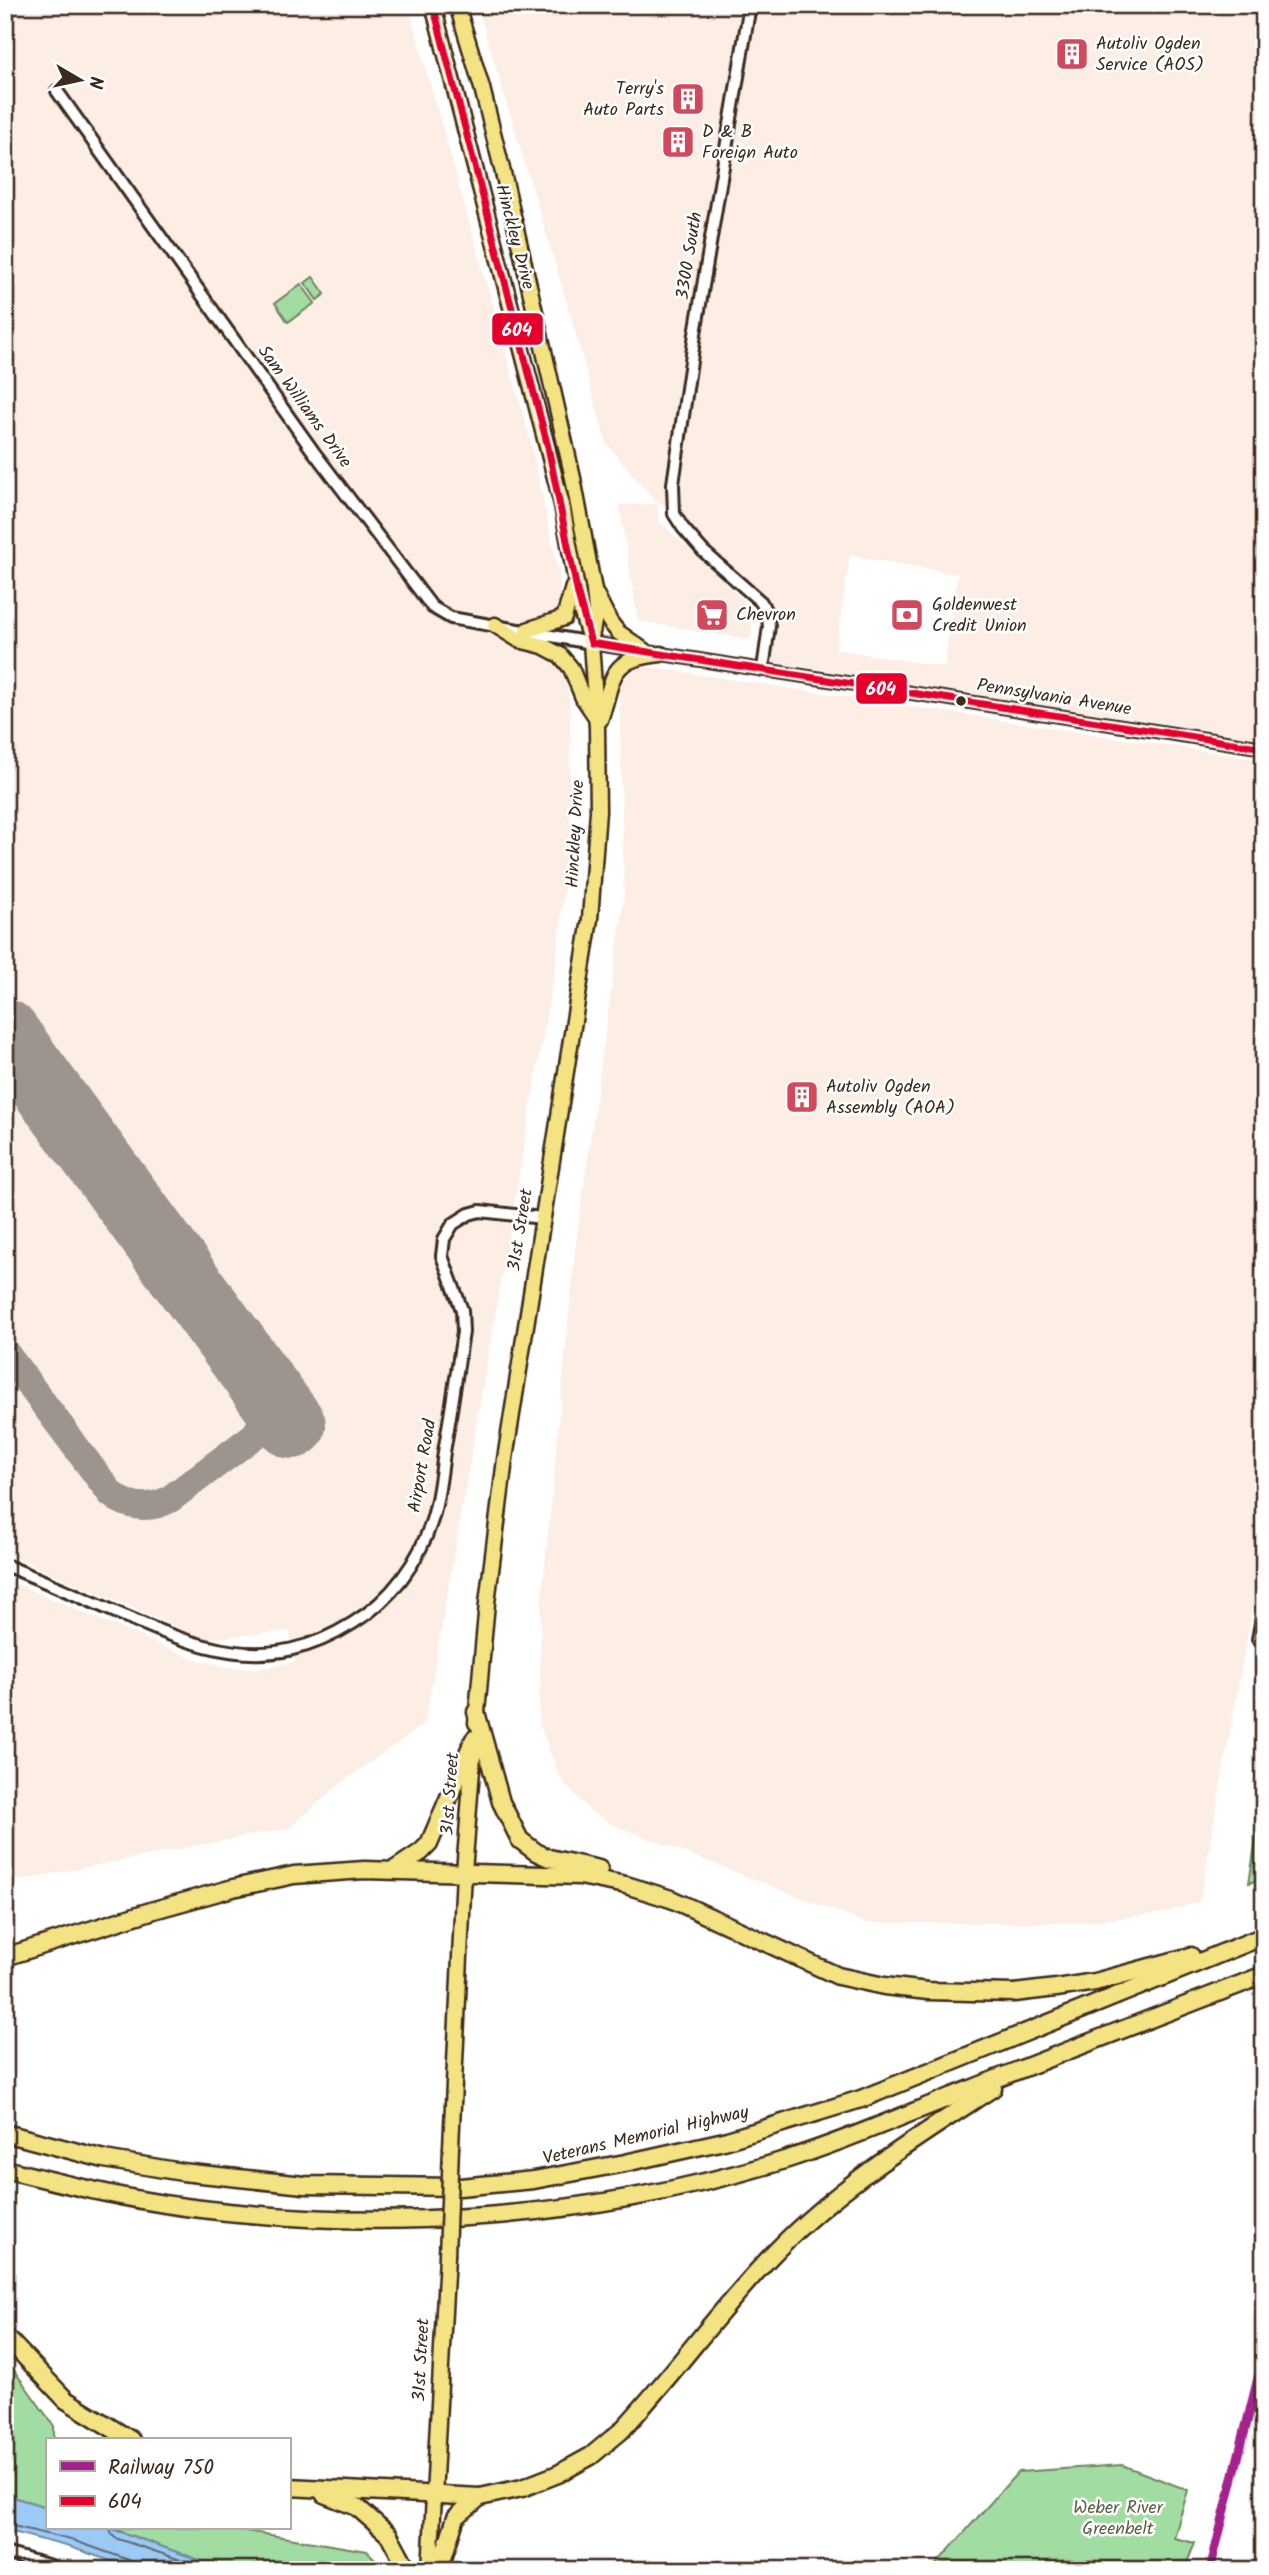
<svg xmlns="http://www.w3.org/2000/svg" width="1269" height="2575" viewBox="0 0 1269 2575" font-family="Kalam,sans-serif">
<style>
.built{fill:#fceee4;fill-rule:evenodd}
.green{fill:#a1dca2;stroke:#6e8360;stroke-width:2}
.water{fill:#9bcaf6;stroke:#758aa0;stroke-width:2}
.lines{fill:none;stroke-linecap:round;stroke-linejoin:round}
.shore{stroke:#616a74;stroke-width:2}
.taxiway{stroke:#9d948e;stroke-width:28}
.runway{stroke:#9d948e;stroke-width:68}
.minor-casing{stroke:#3b2a1e;stroke-width:16}
.major-casing{stroke:#3b2a1e;stroke-width:19}
.highway-casing{stroke:#3b2a1e;stroke-width:21}
.minor{stroke:#fff;stroke-width:10}
.major{stroke:#f4e382;stroke-width:14}
.highway{stroke:#f4e382;stroke-width:16}
.rail{stroke:#3b2a1e;stroke-width:2.5}
.major-bridge-casing{stroke:#3b2a1e;stroke-width:19;stroke-linecap:butt}
.major-bridge{stroke:#f4e382;stroke-width:14}
.bus-1-casing{stroke:#fff;stroke-width:12}
.bus-1{stroke:#e4002b;stroke-width:7}
.rail-1-casing{stroke:#fff;stroke-width:14}
.rail-1{stroke:#a4228e;stroke-width:9}
.bus-dot{fill:#3b2a1e;stroke:#fff;stroke-width:2.5}
.labels{text-anchor:middle;dominant-baseline:central;stroke-width:5;stroke-linejoin:round;paint-order:stroke}
.poi-label{font-size:18px;fill:#3b2a1e;stroke:#fff;text-anchor:start}
.street-label{font-size:18px;fill:#3b2a1e;stroke:#fff}
.park-label{font-size:18px;fill:#5a5f46;stroke:#fff}
.line-badge{stroke:#fff;stroke-width:2.5}
.badge-label{font-size:19px;text-anchor:middle;font-weight:bold;fill:#fff}
</style>
<rect width="100%" height="100%" fill="#fff"/>
<filter id="ink" filterUnits="userSpaceOnUse"><feTurbulence type="fractalNoise" baseFrequency=".0143" numOctaves="2"/><feDisplacementMap in="SourceGraphic" scale="14" xChannelSelector="R" yChannelSelector="G"/><feConvolveMatrix kernelMatrix="1 2 1 2 8 2 1 2 1" color-interpolation-filters="sRGB"/></filter>
<g filter="url(#ink)">
<g class="built">
<path d="M5 5H408L529 434 559 575 570 711V839L557 955 425 1723 344 1781 289 1828 5 1883V1579L191 1658 234 1668H260L295 1662 289 1631 204 1639 5 1553Z"/>
<path d="M477 5H1264V739L770 662 775 627 767 599 683 528 677 508 656 502 606 443 569 310ZM850 556 958 574 944 667 836 649Z"/>
<path d="M657 504 660 522 755 610 750 640 638 621 619 505Z"/>
<path d="M637 665 1264 760V1543L1200 1901 1165 1913 1075 1923H866L614 1825 590 1811 560 1778 539 1724 541 1606 576 1242 624 897 619 686Z"/>
</g>
<g class="green">
<path d="M313 277 325 294 317 300 305 283Z"/>
<path d="M301 284 315 303 288 322 275 303Z"/>
<path d="M1264 1790V1878L1249 1883Z"/>
<path d="M5 2358 54 2426V2440H47V2507L5 2495Z"/>
<path d="M1122 2465 1188 2490 1174 2538 1195 2543 1184 2570H931L1018 2472Z"/>
<path d="M115 2528H228L367 2551 386 2570H227L124 2533Z"/>
</g>
<path class="water" d="M5 2495 47 2507V2528H109L227 2570H137L73 2548 5 2530Z"/>
<g class="lines">
<g class="shore">
<path d="M5 2524 75 2541 129 2560 134 2564 135 2570"/>
<path d="M110 2528 111 2533 115 2538 211 2570"/>
</g>
<path class="taxiway" d="M5 1352 111 1494C129 1508 150 1510 170 1499L255 1435C268 1415 267 1396 256 1375"/>
<path class="runway" d="M5 1033 292 1425"/>
<defs>
<g id="minor">
<path d="M750 5 695 334 673 484 674 514 683 528 703 551 761 602 767 614 769 626 763 669"/>
<path d="M57 91 313 451 432 607 451 618 591 643 1264 748"/>
<path d="M5 1565C41 1580 77 1595 113 1611 198 1648 266 1678 353 1623 391 1600 419 1562 432 1520 439 1498 441 1475 444 1452 451 1412 457 1372 463 1332L462 1310 442 1256 444 1239 453 1224 469 1214 480 1211 542 1218"/>
<path d="M1258 1639 1264 1608"/>
<path d="M5 2553 65 2570"/>
</g>
<g id="major">
<path d="M433 5 562 505 581 611 591 643 597 728 598 811 590 919 505 1459 487 1603 476 1723"/>
<path d="M457 5 482 88 506 185 573 478 594 590 596 611 591 638"/>
<path d="M597 596 610 622 618 632 646 652"/>
<path d="M495 625 519 640 543 646 560 655 571 668 583 698 596 717"/>
<path d="M527 630 564 618 573 587"/>
<path d="M600 720C616 675 606 660 661 654"/>
<path d="M451 2147 464 1872 474 1744"/>
<path d="M430 2570 447 2256"/>
</g>
<g id="highway">
<path d="M476 1712 501 1802 520 1840 536 1852 549 1858 599 1869"/>
<path d="M394 1870 421 1852 429 1844 474 1739"/>
<path d="M5 1957 154 1910 233 1888 294 1875 364 1870 580 1876 626 1885 671 1899 838 1976 884 1986 928 1991 1014 1993 1056 1988 1095 1982 1191 1956"/>
<path d="M5 2133 104 2159 182 2172 304 2185 460 2187 534 2180 625 2163 724 2141 861 2099 1264 1936"/>
<path d="M5 2169C65 2184 124 2199 185 2207 381 2233 585 2220 775 2163 841 2143 906 2114 971 2089 1068 2050 1166 2013 1264 1975"/>
<path d="M5 2336 66 2400 131 2440"/>
<path d="M289 2487 480 2497 522 2488 558 2474 591 2456 621 2431C675 2373 721 2307 777 2250 840 2185 918 2137 993 2088"/>
<path d="M324 2494 357 2507 389 2535 408 2570"/>
<path d="M439 2570 456 2517 480 2497"/>
</g>
</defs>
<use href="#minor" class="minor-casing"/>
<use href="#major" class="major-casing"/>
<use href="#highway" class="highway-casing"/>
<use href="#minor" class="minor"/>
<use href="#major" class="major"/>
<use href="#highway" class="highway"/>
<path class="rail" d="M1258 2570 1264 2539"/>
<defs>
<path id="major-bridge" d="M447 2256 451 2147"/>
</defs>
<use href="#major-bridge" class="major-bridge-casing"/>
<use href="#major-bridge" class="major-bridge"/>
<defs>
<path id="bus-1" d="M433 5 548 447 578 595 591 643 1264 748"/>
</defs>
<use href="#bus-1" class="bus-1-casing"/>
<use href="#bus-1" class="bus-1"/>
<defs>
<path id="rail-1" d="M1210 2570 1264 2354"/>
</defs>
<use href="#rail-1" class="rail-1-casing"/>
<use href="#rail-1" class="rail-1"/>
</g>
</g>
<defs>
<symbol id="building-square" viewBox="-11 -11 22 22"><rect x="-9" y="-9" width="18" height="18" rx="4" fill="#d1495b" stroke="#fff"/><path d="M-4-6H4V6H1V3H-1V6H-4ZM-2.5-4.3h1.7v1.8h-1.7ZM.8-4.3h1.7v1.8H.8ZM-2.5-1h1.7V.8h-1.7ZM.8-1h1.7V.8H.8Z" fill="#fff"/></symbol>
<symbol id="supermarket-square" viewBox="-11 -11 22 22"><rect x="-9" y="-9" width="18" height="18" rx="4" fill="#d1495b" stroke="#fff"/><path d="M-6-5.5h2.5l.6 2H6L4.5 2H-2.5L-4.4-4H-6ZM-1.5 3.2a1.3 1.3 0 1 0 .1 0ZM3 3.2a1.3 1.3 0 1 0 .1 0Z" fill="#fff"/></symbol>
<symbol id="bank-square" viewBox="-11 -11 22 22"><rect x="-9" y="-9" width="18" height="18" rx="4" fill="#d1495b" stroke="#fff"/><path d="M-6-4H6V4H-6ZM0-2.3a2.3 2.3 0 1 0 0 4.6a2.3 2.3 0 1 0 0-4.6Z" fill="#fff"/></symbol>
</defs>
<g fill-rule="evenodd">
<use href="#building-square" x="1053" y="35" width="38" height="38"/>
<use href="#building-square" x="669" y="80" width="38" height="38"/>
<use href="#building-square" x="659" y="123" width="38" height="38"/>
<use href="#supermarket-square" x="693" y="596" width="38" height="38"/>
<use href="#bank-square" x="888" y="596" width="38" height="38"/>
<use href="#building-square" x="783" y="1078" width="38" height="38"/>
</g>
<circle class="bus-dot" cx="961" cy="701" r="6"/>
<g class="labels">
<g class="poi-label">
<text x="1096" y="44">Autoliv Ogden<tspan x="1096" dy="21">Service (AOS)</tspan></text>
<text x="664" y="89" text-anchor="end">Terry's<tspan x="664" dy="21">Auto Parts</tspan></text>
<text x="702" y="132">D &amp; B<tspan x="702" dy="21">Foreign Auto</tspan></text>
<text x="932" y="605">Goldenwest<tspan x="932" dy="21">Credit Union</tspan></text>
<text x="736" y="615">Chevron</text>
<text x="826" y="1087">Autoliv Ogden<tspan x="826" dy="21">Assembly (AOA)</tspan></text>
</g>
<g class="street-label">
<text transform="translate(514 237) rotate(75)">Hinckley Drive</text>
<text transform="translate(690 256) rotate(-81)">3300 South</text>
<text transform="translate(304 407) rotate(54)">Sam Williams Drive</text>
<text transform="translate(1054 698) rotate(9)">Pennsylvania Avenue</text>
<text transform="translate(576 834) rotate(-87)">Hinckley Drive</text>
<text transform="translate(521 1230) rotate(-81)">31st Street</text>
<text transform="translate(423 1466) rotate(-80)">Airport Road</text>
<text transform="translate(451 1794) rotate(-86)">31st Street</text>
<text transform="translate(646 2136) rotate(-13)">Veterans Memorial Highway</text>
<text transform="translate(422 2360) rotate(-87)">31st Street</text>
</g>
<g class="park-label">
<text x="1118" y="2508">Weber River<tspan x="1118" dy="21">Greenbelt</tspan></text>
</g>
</g>
<g class="line-badge">
<rect x="491" y="312" width="53" height="34" rx="7" fill="#e4002b"/>
<rect x="855" y="672" width="53" height="33" rx="7" fill="#e4002b"/>
</g>
<g class="badge-label">
<text x="517" y="336">604</text>
<text x="881" y="695">604</text>
</g>
<rect width="1269" height="2575" fill="none" stroke="#fff" stroke-width="28"/>
<rect x="14" y="14" width="1241" height="2547" fill="none" stroke="#3b2a1e" stroke-width="2.5" filter="url(#ink)"/>
<rect x="46" y="2438" width="245" height="91" fill="#ffffff" stroke="#b1aaa5" stroke-width="2"/>
<rect x="60" y="2461" width="35" height="10" fill="#a4228e" stroke="#b1aaa5" stroke-width="2"/>
<text x="108" y="2474" font-size="21" fill="#3b2a1e">Railway 750</text>
<rect x="60" y="2496" width="35" height="10" fill="#e4002b" stroke="#b1aaa5" stroke-width="2"/>
<text x="108" y="2508" font-size="21" fill="#3b2a1e">604</text>
<g transform="translate(80 80) rotate(99)" stroke="#ffffff" stroke-width="5" paint-order="stroke">
<path d="M0-5L12 26L0 18L-12 26Z" fill="#3b2a1e"/>
<text y="-10" font-size="19" font-weight="bold" text-anchor="middle" fill="#3b2a1e">N</text>
</g>
</svg>
